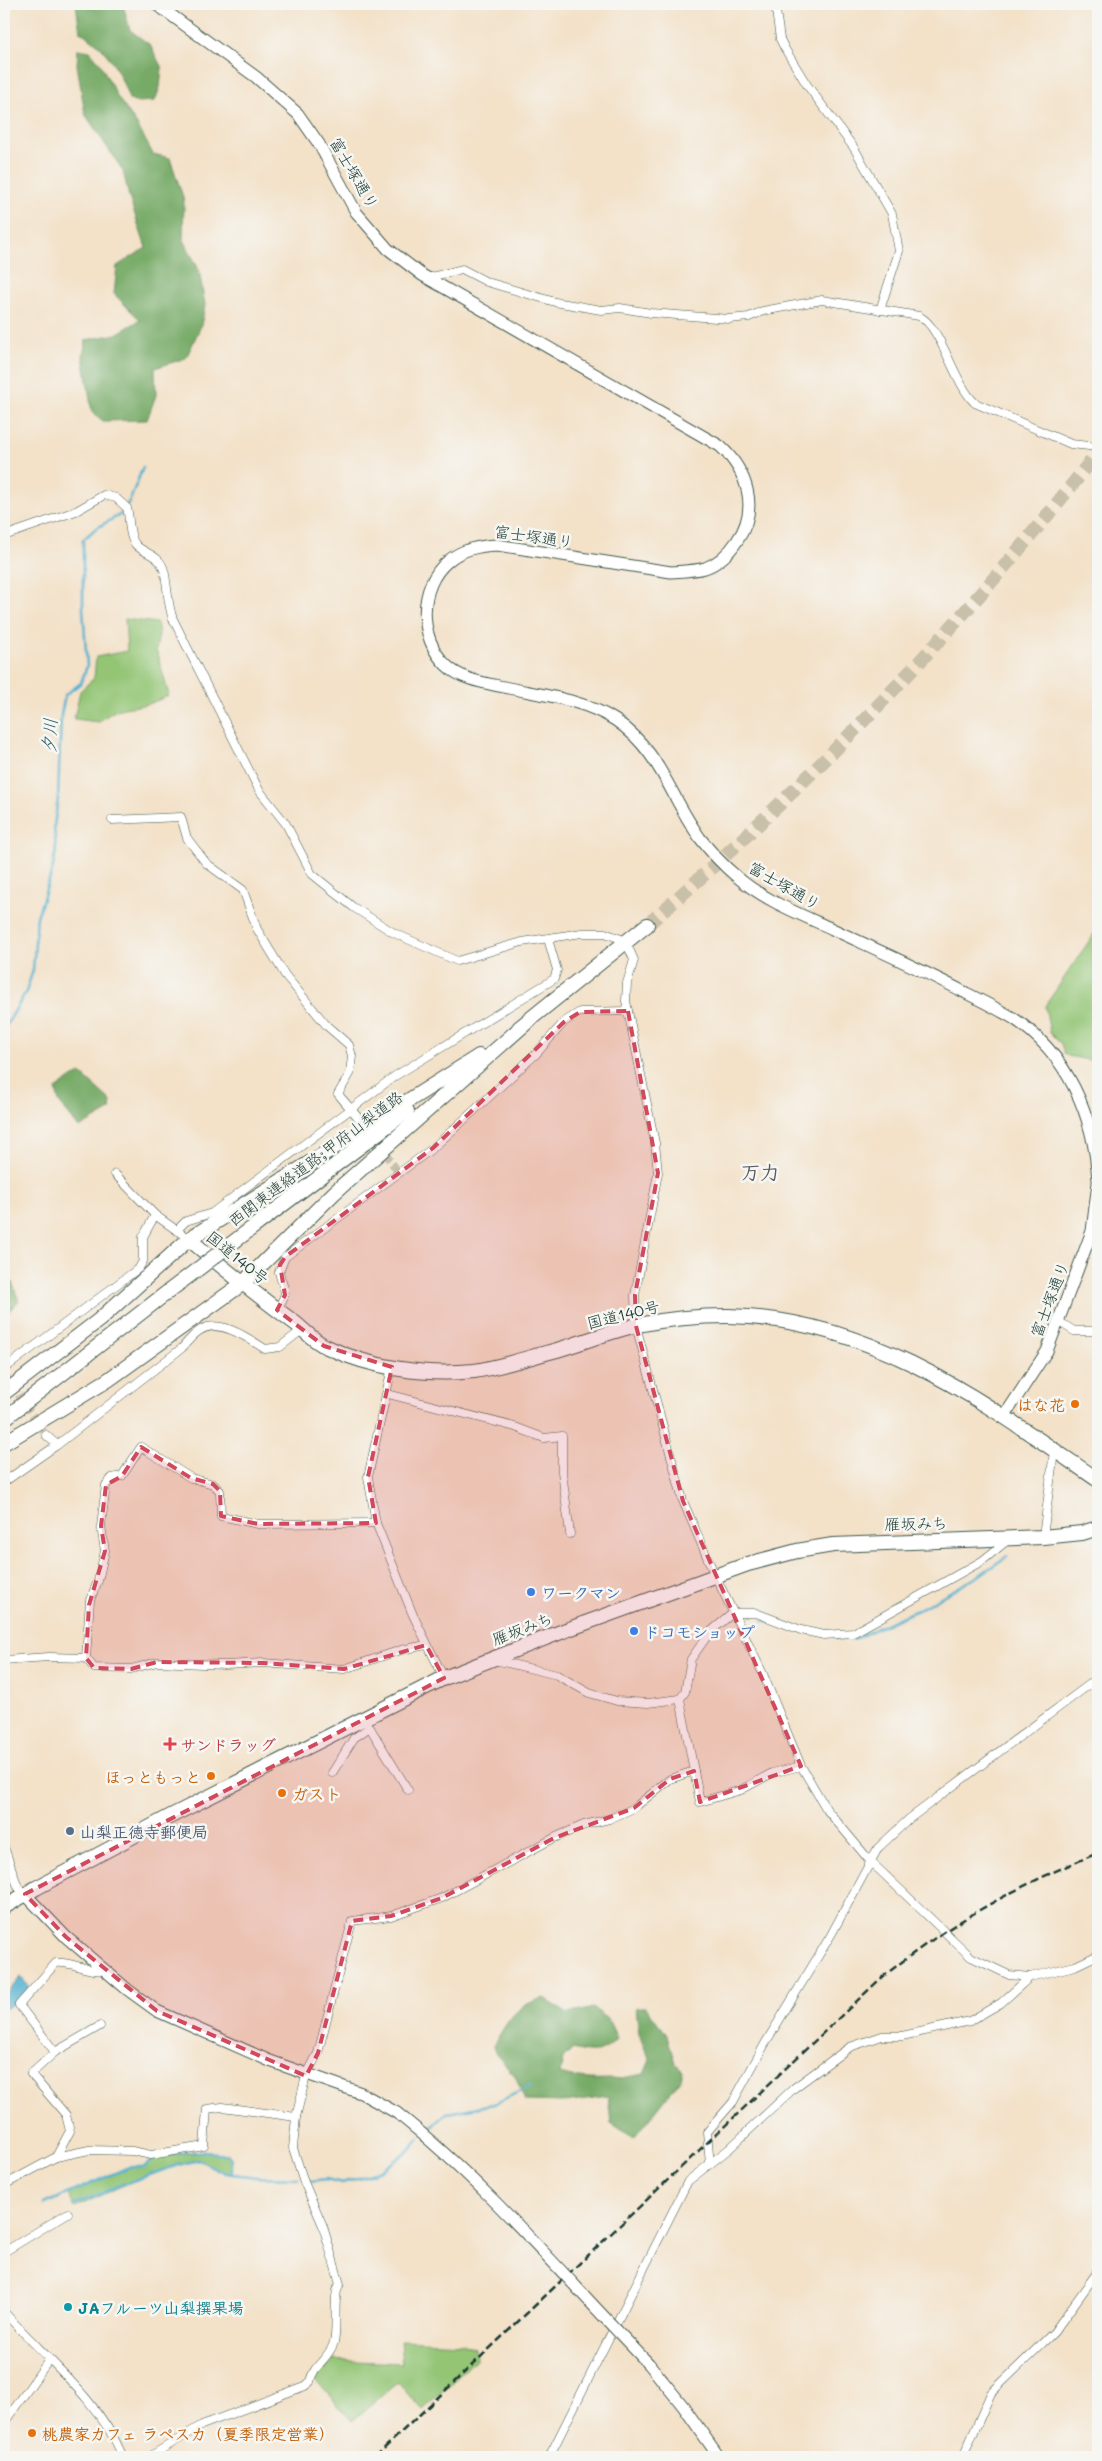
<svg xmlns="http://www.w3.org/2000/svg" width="1102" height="2461" viewBox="0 0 1102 2461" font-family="Mali,'Klee One',sans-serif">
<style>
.green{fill:#93c575;stroke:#598154}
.forest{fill:#76aa66;stroke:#4a744d}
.water{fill:#51b0d0;stroke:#387682}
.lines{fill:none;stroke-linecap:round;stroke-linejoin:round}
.stream{stroke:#51b0d0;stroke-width:2.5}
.street-tunnel{stroke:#c9c0aa;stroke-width:8;stroke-dasharray:8 4;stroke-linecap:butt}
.highway-tunnel{stroke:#c9c0aa;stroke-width:14;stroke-dasharray:14 7;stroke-linecap:butt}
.street-casing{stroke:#3f564a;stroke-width:9}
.secondary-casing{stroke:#3f564a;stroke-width:13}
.highway-casing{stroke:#3f564a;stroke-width:16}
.street{stroke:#fff;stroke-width:8}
.secondary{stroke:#fff;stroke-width:11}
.highway{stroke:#fff;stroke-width:14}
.rail{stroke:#1f3d34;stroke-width:2.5;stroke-dasharray:8 4;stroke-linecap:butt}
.secondary-bridge-casing{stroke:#3f564a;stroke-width:13;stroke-linecap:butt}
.highway-bridge-casing{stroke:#3f564a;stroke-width:16;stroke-linecap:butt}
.secondary-bridge{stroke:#fff;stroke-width:11}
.highway-bridge{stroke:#fff;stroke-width:14}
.marked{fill:#d1495b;fill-opacity:0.2;stroke:#d1495b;stroke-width:4;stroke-dasharray:10 6;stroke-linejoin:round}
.food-dot{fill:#e8710a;stroke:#f6f6f2;stroke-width:2}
.shop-dot{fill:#3f7fe0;stroke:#f6f6f2;stroke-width:2}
.health-dot{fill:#e0444e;stroke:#f6f6f2;stroke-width:2}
.service-dot{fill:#5c6f8a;stroke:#f6f6f2;stroke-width:2}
.culture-dot{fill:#0f9aa8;stroke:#f6f6f2;stroke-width:2}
.labels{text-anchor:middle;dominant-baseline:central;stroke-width:5;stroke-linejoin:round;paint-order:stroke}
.street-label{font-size:16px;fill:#1f3d34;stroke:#f6f6f2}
.food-label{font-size:16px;font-weight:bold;fill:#c56008;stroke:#f6f6f2;text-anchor:end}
.shop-label{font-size:16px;font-weight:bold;fill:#366cbe;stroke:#f6f6f2;text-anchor:start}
.health-label{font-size:16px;font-weight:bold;fill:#be3a42;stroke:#f6f6f2;text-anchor:start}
.service-label{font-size:16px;font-weight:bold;fill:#4e5e75;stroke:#f6f6f2;text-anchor:start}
.culture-label{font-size:16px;font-weight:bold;fill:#0d838f;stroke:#f6f6f2;text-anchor:start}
.water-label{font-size:18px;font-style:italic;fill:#2e6063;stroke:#f6f6f2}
.quarter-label{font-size:19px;font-weight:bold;fill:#5a5b61;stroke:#f6f6f2}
</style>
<rect width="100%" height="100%" fill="#f6f6f2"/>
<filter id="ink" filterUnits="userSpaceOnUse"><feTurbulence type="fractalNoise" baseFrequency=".02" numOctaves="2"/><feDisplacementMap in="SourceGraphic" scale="10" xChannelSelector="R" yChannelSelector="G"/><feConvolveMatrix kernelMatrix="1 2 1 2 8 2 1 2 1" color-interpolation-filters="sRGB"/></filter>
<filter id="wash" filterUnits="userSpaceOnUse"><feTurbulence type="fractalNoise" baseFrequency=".0096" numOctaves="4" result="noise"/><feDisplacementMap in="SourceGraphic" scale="20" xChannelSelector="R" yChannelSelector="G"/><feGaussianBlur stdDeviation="1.12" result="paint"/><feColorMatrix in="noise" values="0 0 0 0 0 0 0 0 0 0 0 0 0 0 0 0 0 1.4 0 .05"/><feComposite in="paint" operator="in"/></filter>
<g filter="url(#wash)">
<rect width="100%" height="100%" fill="#f3e1c8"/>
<g class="green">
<path d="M125 619 157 623 159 634 156 650 169 695C163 698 157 701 151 703 127 710 121 703 99 722L74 719 80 691 94 678 96 657 127 651Z"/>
<path d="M1098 928V1062L1068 1056 1064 1053 1061 1044 1050 1033 1045 1006Z"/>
<path d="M202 2151 228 2154 231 2158V2174L222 2172 199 2160C155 2170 115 2188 75 2208L68 2194 129 2167H144L154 2158Z"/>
<path d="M400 2340 462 2343 475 2348 476 2359 423 2410 398 2382 352 2421 313 2377 328 2360 402 2363Z"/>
</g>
<g class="forest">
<path d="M76 4H123L130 30 150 45 162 68 160 87 155 101 136 102 129 99C120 72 106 45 80 32Z"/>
<path d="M78 49 90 51 100 63 118 98 136 123 153 154 170 158 184 200 183 238 199 270 205 305 201 326 186 358 155 368 156 395 147 420 103 421 92 412 83 356 86 340 116 334 140 320 114 294 117 266 146 248 129 197 123 171 85 114 77 65Z"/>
<path d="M80 1073 111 1101 110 1110 79 1128 59 1102 56 1089Z"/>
<path d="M4 1274 12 1282 19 1301 4 1316Z"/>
<path d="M544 1998 568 2014 593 2008 608 2019 617 2038C604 2055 592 2054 573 2049L563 2059 560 2074C589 2082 615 2080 644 2074L650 2060 639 2034 636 2007H646L667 2035 675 2063 683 2070 681 2079 634 2138 611 2123 608 2096 565 2102 525 2101 515 2076 495 2053 494 2044C508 2021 515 2005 544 1998Z"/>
</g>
<path class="water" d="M21 1977 30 1988 6 2009 4 1996Z"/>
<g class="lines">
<g class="stream">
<path d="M4 1029 26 992 33 970 37 917 52 871 56 850 54 826 58 799 61 715 65 695 81 683 87 666 83 608V540L95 529 121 514 130 500 143 467"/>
<path d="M763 1620 769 1622"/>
<path d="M835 1638 854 1639 921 1608 977 1577 1007 1556"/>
<path d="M429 2128 447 2113 494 2104 531 2086"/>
<path d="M310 2181 326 2179 342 2183 381 2171 408 2151 419 2138"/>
<path d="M44 2204 129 2167H144C147 2165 150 2161 153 2159 164 2152 222 2148 231 2158V2174"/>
<path d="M74 2205 121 2185 178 2165 199 2160 225 2173 256 2177 298 2178"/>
</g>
</g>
</g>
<g filter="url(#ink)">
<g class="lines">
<g class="street-tunnel">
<path d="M371 1134 399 1173"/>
<path d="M5 1375 46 1435"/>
</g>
<path class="highway-tunnel" d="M647 925C813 781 963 625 1098 452"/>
<defs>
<g id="street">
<path d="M775 4 780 39 785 49 807 85 854 148 892 214 899 251 880 310"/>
<path d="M427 278 462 269 487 282 555 302 601 310 620 308 651 313 729 319 749 317 763 311 822 300 919 316C942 327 953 382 975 403L1071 444 1098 447"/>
<path d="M4 536 76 511 104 495 116 498 127 508C130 518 128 537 136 545 146 555 159 554 164 570 168 586 167 603 173 619L259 790 286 824 312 874 353 907 394 933 457 961 522 942 582 933H605L621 939"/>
<path d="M112 820 181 817 187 838 206 863 243 890 257 929 285 975 327 1026 349 1045 352 1056 350 1074 338 1094 361 1121"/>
<path d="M630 951 634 960 627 983 626 1001 655 1143 658 1173 635 1295 636 1326 683 1501 713 1571 763 1674 801 1766 827 1810 870 1861 971 1957 1009 1975 1030 1977 1075 1966 1098 1955"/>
<path d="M115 1174 155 1215 189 1239"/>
<path d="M177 1230 186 1221 212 1213 395 1076 554 979 557 970 548 939"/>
<path d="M277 1310C290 1288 284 1294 279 1272L285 1257 433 1148 536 1054 564 1022 580 1012 628 1011"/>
<path d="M1058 1321 1074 1331H1098"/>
<path d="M392 1367 368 1477 376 1523 413 1615 444 1678"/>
<path d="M4 1369 139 1268 143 1261V1237L155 1215"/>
<path d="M388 1394 515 1427 544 1438 562 1436V1472L570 1534"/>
<path d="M46 1435 57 1445"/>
<path d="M4 1482 57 1445 182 1348C187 1342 193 1335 199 1331 219 1317 248 1338 265 1349L280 1347 303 1329"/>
<path d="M1043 1537 1054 1451"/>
<path d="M86 1658 90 1600 98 1581 105 1551 101 1526 106 1485 112 1478 122 1476 141 1447 191 1478 213 1484 220 1491 221 1516 258 1524 376 1523"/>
<path d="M4 1660 49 1657 86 1658 94 1668 131 1669 157 1662 225 1665 263 1663 344 1669 401 1650 426 1645"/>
<path d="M495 1660 557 1675 589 1693 617 1701 648 1703 680 1699"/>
<path d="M364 1718 408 1790"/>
<path d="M801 1766 772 1773 741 1790 700 1802 680 1699 685 1692 691 1659 710 1632 733 1613H756L801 1630 824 1635 853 1633 982 1561 1008 1540"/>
<path d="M332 1773 354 1738 370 1727"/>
<path d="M4 1847 18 1887 25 1894"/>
<path d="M100 2026 55 2052 31 2074 66 2115 70 2131 56 2157 89 2150 132 2151 151 2155 204 2146 207 2109 222 2107 296 2117"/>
<path d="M55 2052 19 2005 56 1963C73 1961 87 1973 105 1970"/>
<path d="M710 2164 707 2132 733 2102 766 2042 831 1935 878 1848 909 1819 1098 1678"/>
<path d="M4 2185 56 2157"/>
<path d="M4 2252 68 2213"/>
<path d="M4 2312C45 2358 99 2399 123 2457"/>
<path d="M4 2423 49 2360"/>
<path d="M149 2457 202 2425 305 2386 310 2382C312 2366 330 2358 334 2342 338 2329 332 2292 340 2284L323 2226 304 2182 293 2148 296 2117 306 2076 318 2053 352 1921 391 1916 442 1898 554 1838 584 1825 609 1819 634 1808 670 1779 694 1771"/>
<path d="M549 2457 688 2181 729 2149 794 2088 850 2047 882 2036H902L970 2021 1001 2003 1030 1977"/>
<path d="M963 2457 991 2393 1054 2332 1096 2274 1098 2267"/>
</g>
<g id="secondary">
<path d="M156 4 256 77 298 114 319 144 356 212 388 249 422 275 720 446C747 471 760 508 737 541 729 553 719 563 705 568 694 571 683 571 671 572L497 545C479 546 462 549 448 561 418 586 418 638 446 665 461 680 485 683 504 687 541 695 583 699 615 720 660 750 670 797 700 838 710 851 724 866 736 876 762 899 797 913 828 927 875 949 921 969 966 993 982 1001 998 1009 1013 1018 1068 1054 1094 1116 1098 1180"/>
<path d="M1005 1415 1047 1351 1092 1231 1098 1183"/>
<path d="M25 1894 66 1937 128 1990 157 2011 270 2061 361 2093 397 2113"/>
<path d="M649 2364 683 2406 719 2457"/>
</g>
<g id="highway">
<path d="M519 1028 647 925"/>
<path d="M256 1225 407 1111"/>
<path d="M189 1239C223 1268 258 1296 295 1323 305 1331 315 1342 327 1347 371 1368 425 1376 474 1371 501 1367 530 1357 557 1350 584 1342 611 1331 638 1325 667 1319 699 1316 728 1316 871 1318 985 1403 1098 1480"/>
<path d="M4 1393 99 1320 189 1239 479 1056"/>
<path d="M4 1419 169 1291"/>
<path d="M4 1443 108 1380 242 1284 334 1193 526 1023"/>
<path d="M4 1907 36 1888 171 1816 444 1678 566 1630 748 1564 797 1551 833 1545 1043 1537 1082 1533 1098 1528"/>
</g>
</defs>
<use href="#street" class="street-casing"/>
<use href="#secondary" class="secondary-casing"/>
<use href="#highway" class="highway-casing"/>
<use href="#street" class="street"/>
<use href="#secondary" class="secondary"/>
<use href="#highway" class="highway"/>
<path class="rail" d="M375 2457 879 1980C947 1924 1016 1886 1098 1853"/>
<defs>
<path id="secondary-bridge" d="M397 2113C490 2187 566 2279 649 2364"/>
<path id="highway-bridge" d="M169 1291 256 1225"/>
</defs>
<use href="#secondary-bridge" class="secondary-bridge-casing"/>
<use href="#highway-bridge" class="highway-bridge-casing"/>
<use href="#secondary-bridge" class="secondary-bridge"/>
<use href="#highway-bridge" class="highway-bridge"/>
</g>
</g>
<path class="marked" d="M628 1011 658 1173 635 1295 636 1326 683 1501 801 1766 700 1802 694 1771 670 1779 634 1808 554 1838 442 1898 391 1916 352 1921 318 2053 306 2076 157 2011 66 1937 25 1894 444 1678 426 1645 344 1669 263 1663 157 1662 131 1669 94 1668 86 1658 89 1605 105 1551 101 1526 106 1485 122 1476 141 1447 191 1478 213 1484 220 1491 221 1516 258 1524 376 1523 368 1477 392 1367 324 1346 277 1310 285 1295 280 1265 285 1257 433 1148 564 1022 580 1012Z"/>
<g class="food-dot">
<circle cx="1075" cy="1404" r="5"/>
<circle cx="211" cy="1776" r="5"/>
<circle cx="282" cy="1793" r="5"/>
<circle cx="32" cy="2433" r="5"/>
</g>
<g class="shop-dot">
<circle cx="531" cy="1592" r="5"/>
<circle cx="634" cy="1631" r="5"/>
</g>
<path class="health-dot" d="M167.5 1736.5h5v5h5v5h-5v5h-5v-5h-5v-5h5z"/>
<circle class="service-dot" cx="70" cy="1831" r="5"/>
<circle class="culture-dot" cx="68" cy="2307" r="5"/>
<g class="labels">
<g class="street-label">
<text transform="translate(355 173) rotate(60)">富士塚通り</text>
<text transform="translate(534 536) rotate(8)">富士塚通り</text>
<text transform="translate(785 885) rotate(30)">富士塚通り</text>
<text transform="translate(315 1158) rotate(-37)">西関東連絡道路;甲府山梨道路</text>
<text transform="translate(238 1257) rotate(39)">国道140号</text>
<text transform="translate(1049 1299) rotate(-69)">富士塚通り</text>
<text transform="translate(623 1314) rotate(-14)">国道140号</text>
<text transform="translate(916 1523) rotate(-1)">雁坂みち</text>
<text transform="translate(522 1628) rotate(-21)">雁坂みち</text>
</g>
<g class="food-label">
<text x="1065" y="1404">はな花</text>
<text x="201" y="1776">ほっともっと</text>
<text x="292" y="1793" text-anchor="start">ガスト</text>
<text x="42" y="2433" text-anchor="start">桃農家カフェ ラペスカ（夏季限定営業）</text>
</g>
<g class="shop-label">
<text x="541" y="1592">ワークマン</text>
<text x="644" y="1631">ドコモショップ</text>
</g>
<g class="health-label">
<text x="180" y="1744">サンドラッグ</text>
</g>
<g class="service-label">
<text x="80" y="1831">山梨正徳寺郵便局</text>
</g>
<g class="culture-label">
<text x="78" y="2307">JAフルーツ山梨撰果場</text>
</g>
<g class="water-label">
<text transform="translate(49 736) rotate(-87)">夕川</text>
</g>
<g class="quarter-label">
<text x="760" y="1171">万力</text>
</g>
</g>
<rect width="1102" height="2461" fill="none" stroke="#f6f6f2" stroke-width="20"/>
</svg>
